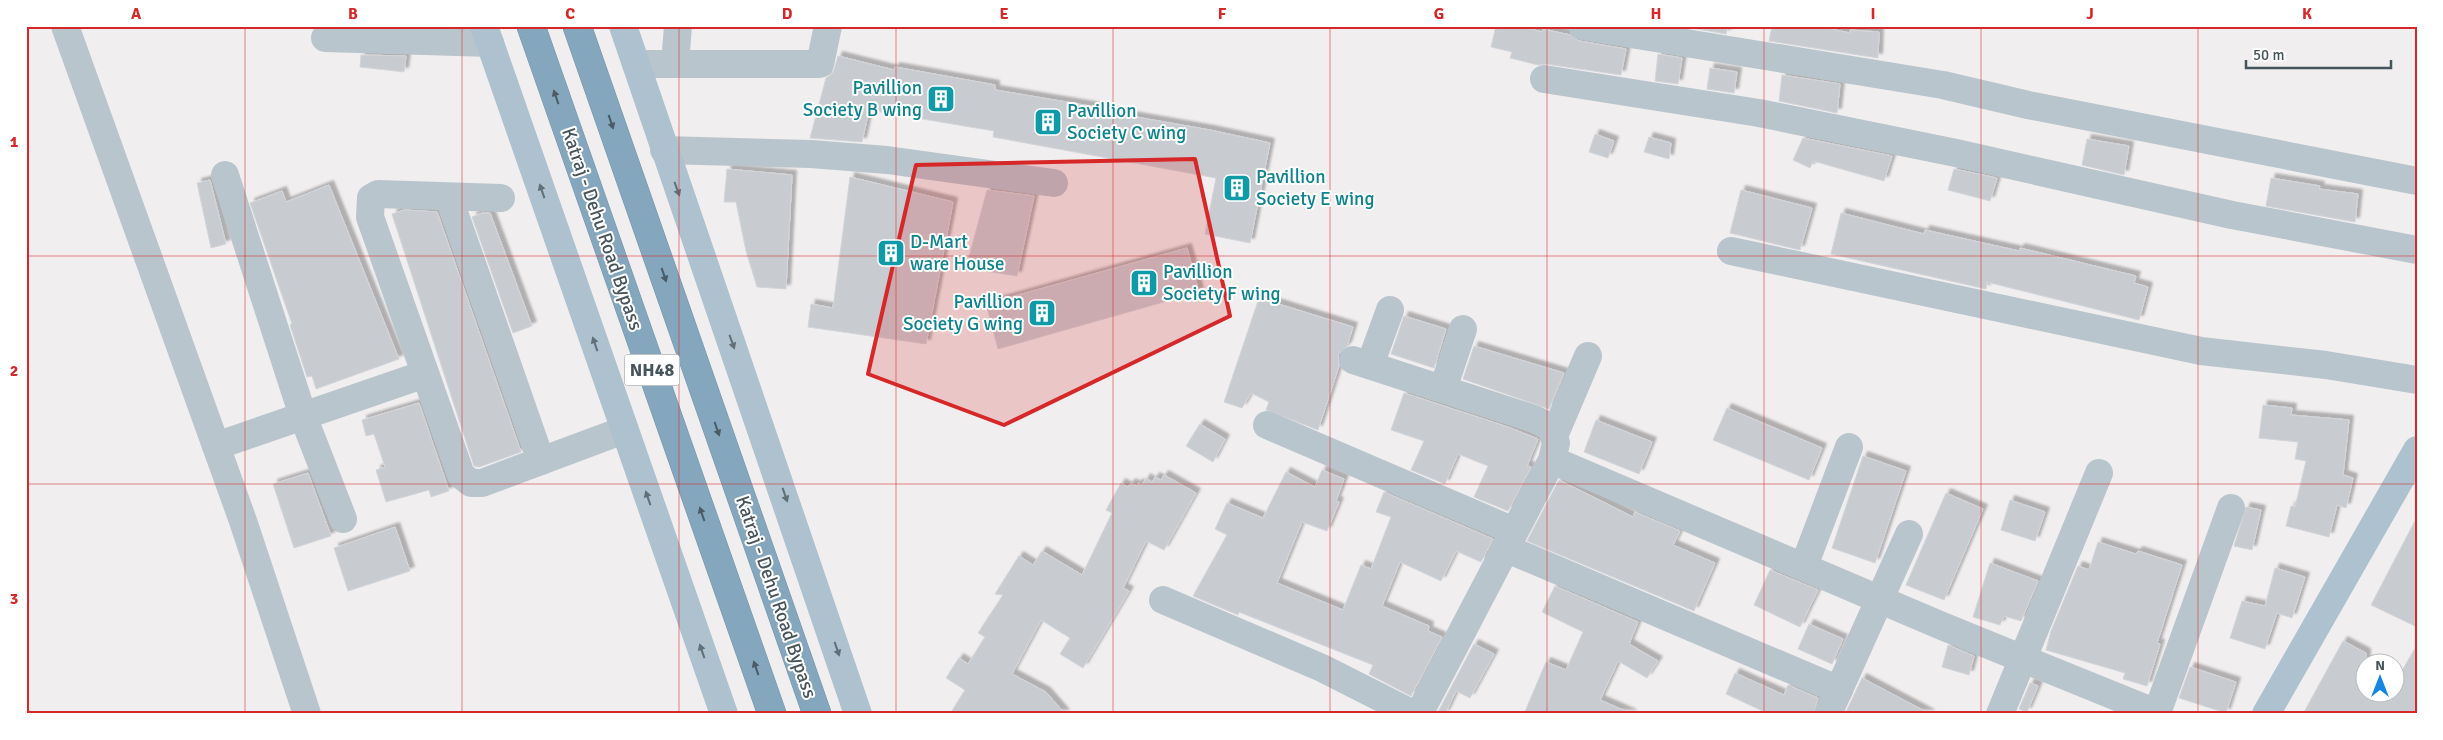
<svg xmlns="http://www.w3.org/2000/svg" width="2443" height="740" viewBox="0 0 2443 740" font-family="Signika,sans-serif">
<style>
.building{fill:#c8ccd1;stroke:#d2d5da;filter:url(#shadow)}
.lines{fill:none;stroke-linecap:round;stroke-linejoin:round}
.highway-casing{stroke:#7092aa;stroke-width:29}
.minor{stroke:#b9c5cc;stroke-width:28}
.major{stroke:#adc1ce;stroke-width:28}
.highway{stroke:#85a7be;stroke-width:28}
.oneway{fill:#4c5c66}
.oneway2{fill:#606f78}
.marked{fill:#d62828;fill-opacity:0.2;stroke:#d62828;stroke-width:4;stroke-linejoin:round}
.grid{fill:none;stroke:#d62828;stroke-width:1;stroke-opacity:0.55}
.labels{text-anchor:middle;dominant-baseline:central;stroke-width:4;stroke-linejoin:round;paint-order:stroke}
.shield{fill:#fff;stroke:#7e878d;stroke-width:1}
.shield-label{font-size:18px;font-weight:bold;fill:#46545c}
.culture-label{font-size:19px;fill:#0d838f;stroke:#fff;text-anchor:start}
.street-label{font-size:19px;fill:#46545c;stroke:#fff}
.neatline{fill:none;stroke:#d62828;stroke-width:2}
.grid-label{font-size:16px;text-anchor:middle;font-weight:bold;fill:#d62828}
</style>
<defs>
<filter id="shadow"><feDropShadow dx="4.5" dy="-4.5" stdDeviation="1" flood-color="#0004"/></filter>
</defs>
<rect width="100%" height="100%" fill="#f1eeef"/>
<g class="building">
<path d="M1496 26H1519L1542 32 1543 29 1570 35 1579 41 1626 49 1621 75 1546 64 1538 65 1510 58 1512 52 1491 47Z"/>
<path d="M1680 26H1728L1726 34Z"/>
<path d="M1772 26H1816L1850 33V30L1879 32 1878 58 1769 41Z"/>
<path d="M1658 54 1682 58 1678 84 1655 81Z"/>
<path d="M361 55 406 56 404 72 360 67Z"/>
<path d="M838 56 894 70 895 67 995 85V90L1102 108V111L1210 130 1270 143 1250 243 1205 234 1216 178 993 137 994 131 869 110 862 142 810 138 826 78 833 73Z"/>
<path d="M1710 68 1737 72 1734 93 1707 89Z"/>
<path d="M1782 75 1840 84 1837 113 1779 101Z"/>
<path d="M1595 134 1614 141 1608 158 1589 152Z"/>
<path d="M1649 137 1671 143 1669 159 1644 152Z"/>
<path d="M1803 138 1892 156 1884 181 1813 161 1810 168 1793 160Z"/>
<path d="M2087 139 2129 146 2124 175 2082 165Z"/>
<path d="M727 169 792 175 786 289 757 287 746 251 736 202H724Z"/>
<path d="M1954 169 1997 178 1990 201 1948 190Z"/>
<path d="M850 177 953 202 926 344 808 327 811 304 833 308Z"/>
<path d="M2271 178 2320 186 2319 189 2358 194 2355 222 2266 206Z"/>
<path d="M210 180 226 244 211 248 197 183Z"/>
<path d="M329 185 399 359 316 389 312 376 307 377 290 325 292 324 250 203 282 191 286 202Z"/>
<path d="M987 190 1034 196 1017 276 966 268Z"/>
<path d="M1741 190 1812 208 1800 250 1730 233Z"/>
<path d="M404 210 437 212 521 452 479 467 474 466 392 214Z"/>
<path d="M482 213H490L532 326 513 333 472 217Z"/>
<path d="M1841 213 1924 234 1925 230 2019 251 2020 248 2136 276 2134 283 2148 287 2139 320 1987 282 1986 289 1831 254Z"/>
<path d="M1187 248 1199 292 998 349 986 304Z"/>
<path d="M1259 298 1353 327 1347 346 1338 355 1339 366 1318 430 1266 410 1269 402 1251 393 1242 408 1224 402Z"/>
<path d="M1404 316 1446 329 1434 368 1391 354Z"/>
<path d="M1474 346 1564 373 1549 409 1463 379Z"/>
<path d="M1404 393 1508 427 1538 439 1527 466 1531 467 1508 511 1474 497 1488 466 1458 454 1445 484 1411 470 1424 441 1391 430Z"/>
<path d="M419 403 449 491 431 497 429 490 386 502 376 470 385 467 374 434 366 436 362 420Z"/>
<path d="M2263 405 2292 408 2291 415 2349 420 2343 475 2353 478 2346 508 2337 505 2329 537 2286 526 2291 506 2295 507 2306 461 2295 459 2298 442 2259 438Z"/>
<path d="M1727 408 1822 448 1809 480 1713 440Z"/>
<path d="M1596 420 1652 442 1639 474 1584 452Z"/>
<path d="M1200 424 1225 439 1213 462 1186 446Z"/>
<path d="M1863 456 1906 471 1875 563 1832 548Z"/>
<path d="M1322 470 1344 479 1336 501 1339 502 1327 531 1302 522 1277 583 1343 610 1361 565 1371 569 1391 517 1376 512 1384 492 1493 539 1481 562 1456 551 1441 581 1400 562 1382 606 1429 626 1428 631 1442 637 1411 696 1369 674 1373 665 1239 612 1238 615 1193 596 1227 535 1215 529 1227 503 1263 518 1286 472 1315 487Z"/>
<path d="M308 473 331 536 294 548 273 484Z"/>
<path d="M1164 475 1196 493 1164 550 1146 541 1123 588 1129 591 1083 668 1060 654 1070 638 1041 620 1012 674 1046 692 1065 714H950L965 690 946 678 959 658 968 664 985 637 978 633 1003 595 995 594 1019 556 1033 565 1042 551 1082 575 1112 513 1106 510 1121 483 1128 487 1131 483 1137 486 1138 483 1142 485 1146 478 1152 482 1155 477 1161 480Z"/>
<path d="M1559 480 1633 517 1635 512 1680 531 1673 545 1715 563 1694 611 1527 541Z"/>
<path d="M1946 493 1983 509 1944 600 1906 585Z"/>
<path d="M2010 500 2045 512 2035 541 2001 530Z"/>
<path d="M2246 507 2261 510 2252 550 2234 546Z"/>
<path d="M2417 517V627L2371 605Z"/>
<path d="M395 527 410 571 348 591 334 548Z"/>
<path d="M2098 542 2136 554 2138 551 2182 565 2157 643 2160 644 2147 686 2123 679 2125 673 2046 650 2051 631 2078 566 2089 570Z"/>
<path d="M1990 563 2038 581 2021 621 2004 616 2000 625 1973 617Z"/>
<path d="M2275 568 2305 577 2292 618 2277 613 2265 649 2230 638 2242 601 2265 606Z"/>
<path d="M1770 570 1818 590 1800 627 1754 605Z"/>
<path d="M1555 586 1638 622 1629 644 1658 661 1647 678 1618 661 1600 700 1632 714H1524L1546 662 1566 670 1583 632 1542 612Z"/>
<path d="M1809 624 1843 639 1832 664 1798 649Z"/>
<path d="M2343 641 2366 653V692H2396V681L2417 645V714H2303Z"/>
<path d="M1474 644 1494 654 1470 698 1456 691 1445 714H1437Z"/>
<path d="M1948 645 1974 656 1969 675 1942 667Z"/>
<path d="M2190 667 2236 682 2226 713 2179 698Z"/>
<path d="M1735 673 1784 695 1788 685 1818 698 1813 714H1769L1726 694Z"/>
<path d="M1862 678 1930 714H1845Z"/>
<path d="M2030 683 2038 686 2027 712 2019 709Z"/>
</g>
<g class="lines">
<defs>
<g id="highway">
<path d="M531 26 772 714"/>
<path d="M577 26 817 714"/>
</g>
</defs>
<use href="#highway" class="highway-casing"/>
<g class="minor">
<path d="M65 26 243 521 307 714"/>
<path d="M1582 26 1943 85 2028 105 2417 181"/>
<path d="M325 38 490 43"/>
<path d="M636 64H820L828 26"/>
<path d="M675 64 678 26"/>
<path d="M1544 79 1759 113 1956 153 2232 215 2417 250"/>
<path d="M664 150 811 154 887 160 1054 183"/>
<path d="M225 175 303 416 343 519"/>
<path d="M449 198 541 461"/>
<path d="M501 198 378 194 371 198 370 217 461 475 471 483H482L624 430"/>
<path d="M1731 251 2201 351 2326 365 2417 380"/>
<path d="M1353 360 1534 419 1552 428 1556 443 1552 460 1419 714"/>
<path d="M1370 365 1390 310"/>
<path d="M1443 389 1463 329"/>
<path d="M1267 425 1514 531"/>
<path d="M1554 436 1588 356"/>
<path d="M216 446 425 374"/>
<path d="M1552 460 1942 626 2159 714"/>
<path d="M1505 548 1839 690"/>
<path d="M1804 566 1849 447"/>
<path d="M1163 600 1322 668 1413 714"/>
<path d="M2157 713 2231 508"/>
<path d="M1828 714 1909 534"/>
<path d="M2000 714 2099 473"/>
</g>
<g class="major">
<path d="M484 26 724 714"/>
<path d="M623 26C702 255 781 484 858 714"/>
<path d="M2266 714 2417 450"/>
</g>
<use href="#highway" class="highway"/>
</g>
<defs><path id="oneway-solid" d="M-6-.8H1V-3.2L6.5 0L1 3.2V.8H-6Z" transform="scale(1.25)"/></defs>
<g class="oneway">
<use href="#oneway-solid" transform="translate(556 97) rotate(-109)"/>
<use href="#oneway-solid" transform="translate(611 122) rotate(71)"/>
<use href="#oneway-solid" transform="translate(664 275) rotate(71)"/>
<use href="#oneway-solid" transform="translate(717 429) rotate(71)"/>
<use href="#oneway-solid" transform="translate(702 514) rotate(-109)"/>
<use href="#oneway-solid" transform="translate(756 668) rotate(-109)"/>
</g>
<g class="oneway2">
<use href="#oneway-solid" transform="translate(677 189) rotate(70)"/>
<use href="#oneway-solid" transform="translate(542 191) rotate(-109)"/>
<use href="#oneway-solid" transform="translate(732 342) rotate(70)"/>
<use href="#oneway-solid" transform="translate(595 344) rotate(-109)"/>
<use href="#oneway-solid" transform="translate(785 495) rotate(71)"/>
<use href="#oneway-solid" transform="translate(648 498) rotate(-109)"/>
<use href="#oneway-solid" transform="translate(837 649) rotate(71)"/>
<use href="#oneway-solid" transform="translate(702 651) rotate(-109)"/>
</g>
<path class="marked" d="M1195 159 1230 316 1004 425 868 374 916 165Z"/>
<path class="grid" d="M245 26V714M462 26V714M679 26V714M896 26V714M1113 26V714M1330 26V714M1547 26V714M1764 26V714M1981 26V714M2198 26V714M26 256H2417M26 484H2417"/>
<defs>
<symbol id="building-square" viewBox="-11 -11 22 22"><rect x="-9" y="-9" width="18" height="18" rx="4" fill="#0f9aa8" stroke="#fff"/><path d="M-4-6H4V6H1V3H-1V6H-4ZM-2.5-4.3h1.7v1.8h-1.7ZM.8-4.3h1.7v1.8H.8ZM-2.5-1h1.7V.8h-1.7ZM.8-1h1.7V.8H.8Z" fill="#fff"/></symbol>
</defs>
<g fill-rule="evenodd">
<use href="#building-square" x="925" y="83" width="32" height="32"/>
<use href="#building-square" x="1032" y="106" width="32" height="32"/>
<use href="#building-square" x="1221" y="172" width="32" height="32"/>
<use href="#building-square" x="875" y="237" width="32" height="32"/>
<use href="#building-square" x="1128" y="267" width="32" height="32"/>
<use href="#building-square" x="1026" y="297" width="32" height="32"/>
</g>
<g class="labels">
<rect class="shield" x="624.5" y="354.5" width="55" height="31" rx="4"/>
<g class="shield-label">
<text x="652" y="370">NH48</text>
</g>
<g class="culture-label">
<text x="922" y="88" text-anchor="end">Pavillion<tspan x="922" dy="22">Society B wing</tspan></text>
<text x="1067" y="111">Pavillion<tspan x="1067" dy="22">Society C wing</tspan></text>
<text x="1256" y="177">Pavillion<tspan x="1256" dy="22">Society E wing</tspan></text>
<text x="910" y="242">D-Mart<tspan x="910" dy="22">ware House</tspan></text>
<text x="1163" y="272">Pavillion<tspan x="1163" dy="22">Society F wing</tspan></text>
<text x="1023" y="302" text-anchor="end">Pavillion<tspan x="1023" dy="22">Society G wing</tspan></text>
</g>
<g class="street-label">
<text transform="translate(602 229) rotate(71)">Katraj - Dehu Road Bypass</text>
<text transform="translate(776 597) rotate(71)">Katraj - Dehu Road Bypass</text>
</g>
</g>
<rect width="2443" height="740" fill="none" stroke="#ffffff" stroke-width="55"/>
<g transform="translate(2380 678)"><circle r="24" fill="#ffffff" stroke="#b5bbbe"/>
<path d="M0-4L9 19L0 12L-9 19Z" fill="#1586e4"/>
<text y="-8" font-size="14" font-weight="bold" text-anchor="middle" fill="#46545c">N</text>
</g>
<path d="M2246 60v8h145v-8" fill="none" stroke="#46545c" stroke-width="2.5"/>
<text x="2253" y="60" font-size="15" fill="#46545c" stroke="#ffffff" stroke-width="4" paint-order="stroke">50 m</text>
<rect x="28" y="28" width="2388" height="684" class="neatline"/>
<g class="grid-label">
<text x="136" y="19">A</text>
<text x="353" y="19">B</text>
<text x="570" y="19">C</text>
<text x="787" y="19">D</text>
<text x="1004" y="19">E</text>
<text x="1222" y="19">F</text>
<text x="1439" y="19">G</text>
<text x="1656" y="19">H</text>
<text x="1873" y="19">I</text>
<text x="2090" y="19">J</text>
<text x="2307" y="19">K</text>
<text x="14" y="147">1</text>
<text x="14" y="376">2</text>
<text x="14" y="604">3</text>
</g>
</svg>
